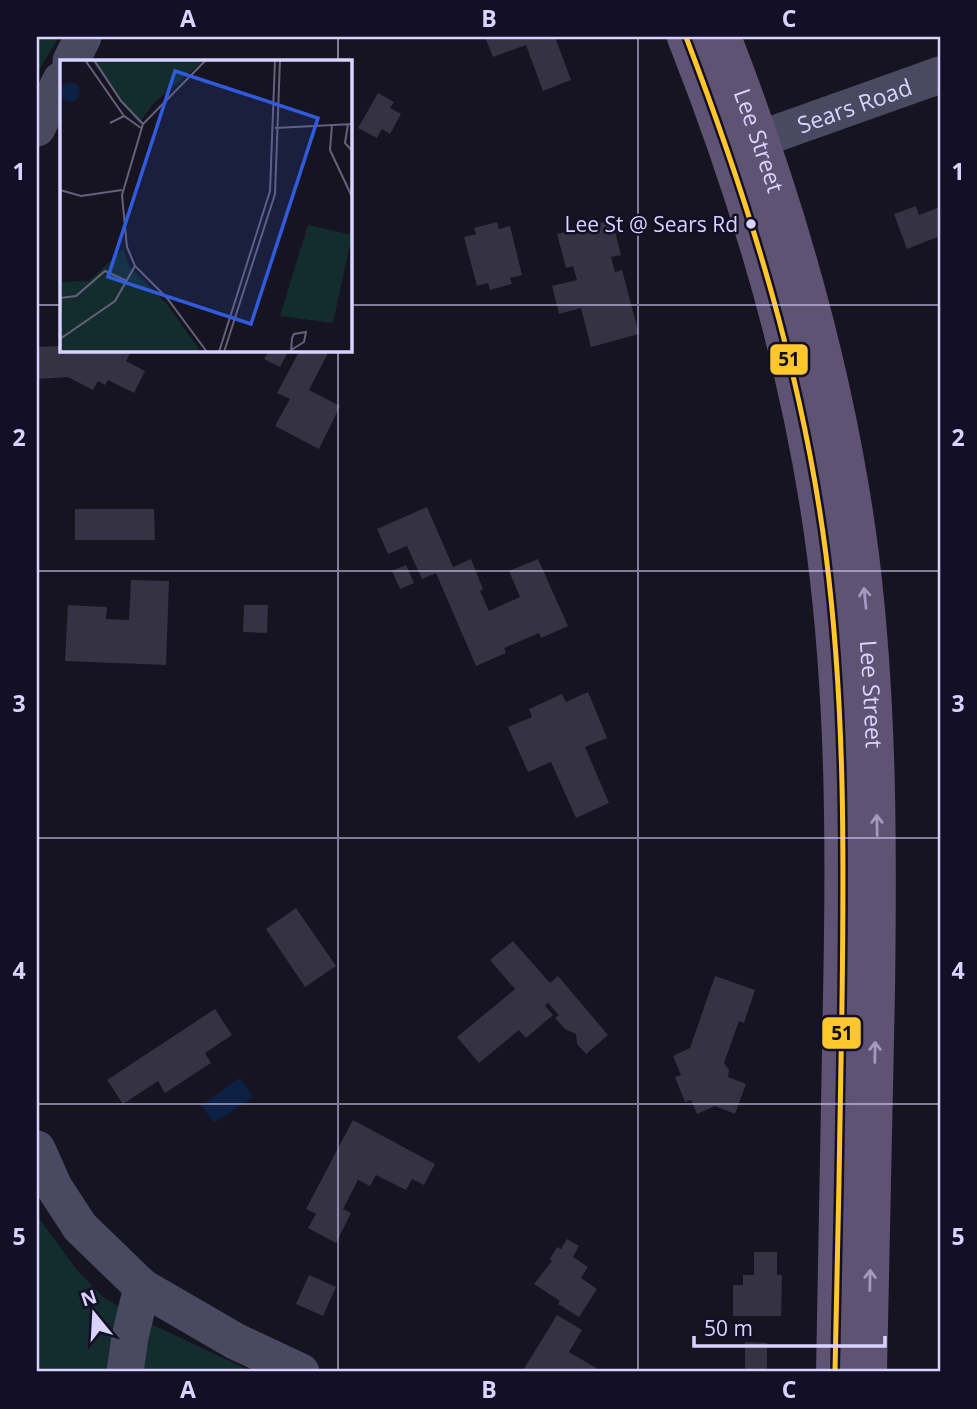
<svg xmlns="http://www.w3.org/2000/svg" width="977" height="1409" viewBox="0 0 977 1409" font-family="'Open Sans',sans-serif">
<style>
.green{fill:#132c2d}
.water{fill:#0d2144}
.building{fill:#343243}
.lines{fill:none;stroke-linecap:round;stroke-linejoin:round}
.minor{stroke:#4a4962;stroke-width:37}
.major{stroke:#5e5373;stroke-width:38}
.bus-1-casing{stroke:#130f26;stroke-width:10}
.bus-1{stroke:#ffc72c;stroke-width:5}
.oneway{stroke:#a29ac0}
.grid{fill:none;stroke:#d9d4ff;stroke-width:2;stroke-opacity:0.55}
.bus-dot{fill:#d9d4ff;stroke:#130f26;stroke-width:2.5}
.labels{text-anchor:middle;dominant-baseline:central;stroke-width:5;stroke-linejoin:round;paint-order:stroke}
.bus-label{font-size:21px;fill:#d9d4ff;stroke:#130f26;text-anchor:end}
.street-label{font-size:23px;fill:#d9d4ff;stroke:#130f26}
.inset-road{fill:none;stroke:#64617a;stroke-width:2}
.view{fill:#305bdc;fill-opacity:0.15;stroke:#305bdc;stroke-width:3.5}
.inset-edge{fill:none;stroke:#d9d4ff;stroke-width:3.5}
.line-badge{stroke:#130f26;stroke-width:2.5}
.pale-badge-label{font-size:19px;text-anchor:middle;font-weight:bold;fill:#111}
.neatline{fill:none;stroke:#d9d4ff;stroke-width:2.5}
.grid-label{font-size:23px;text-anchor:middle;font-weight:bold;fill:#d9d4ff}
</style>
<rect width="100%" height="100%" fill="#161421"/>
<g class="green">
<path d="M37 37H59L37 73Z"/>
<path d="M37 1216 77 1270 104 1298 149 1323 253 1372H37Z"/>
</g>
<path class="water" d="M240 1078 253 1097 214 1123 201 1105Z"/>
<g class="building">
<path d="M485 37H555L571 80 543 91 526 45 493 57Z"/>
<path d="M378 93 394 102 390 108 401 114 390 134 382 129 377 138 358 128Z"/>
<path d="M916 206 919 215 940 207V236L907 249 894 214Z"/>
<path d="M612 220 621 255 611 257 615 272 622 270 639 334 591 347 581 308 559 314 552 286 577 280 573 266 566 268 557 234Z"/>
<path d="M497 222 499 229 510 226 522 275 510 278 512 284 490 290 488 283 477 286 464 237 476 234 474 228Z"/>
<path d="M61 346V350H132L126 361 145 371 134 393 108 380 105 385 98 381 93 390 68 377 37 379V347Z"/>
<path d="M269 350H278L287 354 280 367 264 359Z"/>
<path d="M300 350H322L328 353 309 390 340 406 319 449 275 426 290 399 277 393Z"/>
<path d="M427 507 453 567 471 559 483 589 480 591 489 611 520 597 509 571 538 559 568 626 541 638 539 633 504 648 506 653 476 666 436 573 422 579 407 546 388 554 377 529Z"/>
<path d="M75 509H154L155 540H75Z"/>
<path d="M406 565 414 583 400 589 392 571Z"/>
<path d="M131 580 169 581 166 665 65 661 68 605 107 607 106 619 129 620Z"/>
<path d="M244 605H268L267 633 243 632Z"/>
<path d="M588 692 607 738 585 747 609 803 576 818 551 762 528 772 508 727 532 717 529 709 562 694 566 702Z"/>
<path d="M296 908 336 966 305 987 266 929Z"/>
<path d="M513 941 550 983 558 976 608 1035 586 1054 577 1044 576 1034 565 1029 555 1018 559 1015 548 1003 545 1006 553 1015 526 1038 519 1030 479 1063 457 1037 515 989 490 960Z"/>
<path d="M715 976 755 990 744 1023 739 1021 724 1063 729 1070 728 1077 746 1084 735 1114 715 1106 697 1114 691 1100 685 1102 675 1077 681 1075 673 1056 690 1048Z"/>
<path d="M215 1009 232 1035 205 1053 211 1063 165 1093 158 1081 123 1104 107 1080Z"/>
<path d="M353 1120 435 1164 424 1185 412 1179 406 1190 376 1175 370 1186 358 1180 343 1209 351 1213 336 1243 308 1228 316 1214 306 1209Z"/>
<path d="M567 1239 579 1246 573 1257 588 1267 581 1278 597 1289 579 1317 558 1304 560 1301 534 1284 552 1261 550 1259 557 1247 561 1249Z"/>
<path d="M754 1252H777V1275H782L781 1316H733V1285H743V1275H754Z"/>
<path d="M309 1275 336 1287 323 1316 296 1304Z"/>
<path d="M557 1315 582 1330 569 1352 596 1368 594 1372H522Z"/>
<path d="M745 1342 767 1343V1370L780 1369V1372H745Z"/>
</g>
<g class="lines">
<g class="minor">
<path d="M71 61 83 37"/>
<path d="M37 128 61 80"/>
<path id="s1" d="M729 150 940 75"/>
<path d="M37 1149 54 1187 80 1227 142 1287 235 1341 301 1372"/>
<path d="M125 1372 130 1337 142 1287"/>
</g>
<g class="major">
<path d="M686 37C752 204 803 376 826 555 845 702 845 849 842 997 840 1122 838 1247 835 1372"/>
<path id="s2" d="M722 37C787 204 837 377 860 555 878 700 878 845 876 991 874 1118 871 1245 868 1372"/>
</g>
<defs>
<path id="bus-1" d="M686 37C750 205 803 376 826 555 845 704 844 854 842 1004 840 1127 838 1249 835 1372"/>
</defs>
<use href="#bus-1" class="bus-1-casing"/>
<use href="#bus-1" class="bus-1"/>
</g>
<defs><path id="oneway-shaft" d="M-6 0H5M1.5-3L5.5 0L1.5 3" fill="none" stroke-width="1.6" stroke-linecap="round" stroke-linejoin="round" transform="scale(1.75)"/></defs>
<g class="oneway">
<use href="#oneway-shaft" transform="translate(865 598) rotate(-96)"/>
<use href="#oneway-shaft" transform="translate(877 825) rotate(-91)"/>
<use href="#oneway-shaft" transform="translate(875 1052) rotate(-89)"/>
<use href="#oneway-shaft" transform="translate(870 1280) rotate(-89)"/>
</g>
<path class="grid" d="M338 37V61M638 37V1372M37 305H61M350 305H940M338 350V1372M37 571H940M37 838H940M37 1104H940"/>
<circle class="bus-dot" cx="751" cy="224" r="6"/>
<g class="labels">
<g class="bus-label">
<text x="738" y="224">Lee St @ Sears Rd</text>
</g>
<g class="street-label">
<text stroke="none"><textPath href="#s1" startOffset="133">Sears Road</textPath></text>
<text stroke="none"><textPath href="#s2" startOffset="110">Lee Street</textPath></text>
<text stroke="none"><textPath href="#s2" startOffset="677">Lee Street</textPath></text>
</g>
</g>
<g transform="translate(60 60)">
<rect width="292" height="292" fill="#161421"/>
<path d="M31 0H139L141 3 93 44 79 64ZM248 165 292 175 273 263 220 256ZM63 189 69 206 107 244 141 292H0V222L29 221Z" fill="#132c2d"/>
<path d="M0 32a10 10 0 1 1 20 0a10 10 0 1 1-20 0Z" fill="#0d2144"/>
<path class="inset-road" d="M25 0 64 56M34 0 61 41 83 64M146 0 83 64 62 135 67 187 75 206 107 238 147 292M50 63 64 56 81 68M288 64 285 83 293 92M272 65 270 90 293 139M215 68 293 64M0 130 21 136 62 130M0 238 16 236 45 211 67 221M0 279 55 241 75 206M159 292 210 131 215 0M164 292 215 134 220 0M231 292 232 278 234 274 246 272 244 282 231 290"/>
<path class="view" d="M115 11 258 58 191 264 48 217Z"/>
<rect width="292" height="292" class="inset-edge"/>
</g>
<g class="line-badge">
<rect x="769" y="343" width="40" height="33" rx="7" fill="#ffc72c"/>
<rect x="821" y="1016" width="41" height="34" rx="7" fill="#ffc72c"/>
</g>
<g class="pale-badge-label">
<text x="789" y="366">51</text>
<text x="842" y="1040">51</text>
</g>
<rect width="977" height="1409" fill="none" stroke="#130f26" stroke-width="77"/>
<g transform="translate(94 1314) rotate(342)" stroke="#130f26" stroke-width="5" paint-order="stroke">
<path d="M0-5L12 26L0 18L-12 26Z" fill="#d9d4ff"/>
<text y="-10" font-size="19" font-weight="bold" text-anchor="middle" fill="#d9d4ff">N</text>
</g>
<path d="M694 1336v10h191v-10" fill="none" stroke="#d9d4ff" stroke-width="3.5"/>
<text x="704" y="1336" font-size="21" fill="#d9d4ff" stroke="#130f26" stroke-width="5" paint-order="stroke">50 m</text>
<rect x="38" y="38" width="901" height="1332" class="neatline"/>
<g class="grid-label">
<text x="188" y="27">A</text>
<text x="489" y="27">B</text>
<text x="789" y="27">C</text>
<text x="19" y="180">1</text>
<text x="958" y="180">1</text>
<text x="19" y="446">2</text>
<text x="958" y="446">2</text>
<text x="19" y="712">3</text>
<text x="958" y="712">3</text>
<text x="19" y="979">4</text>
<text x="958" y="979">4</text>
<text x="19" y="1245">5</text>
<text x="958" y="1245">5</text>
<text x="188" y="1398">A</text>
<text x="489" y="1398">B</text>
<text x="789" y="1398">C</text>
</g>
</svg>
